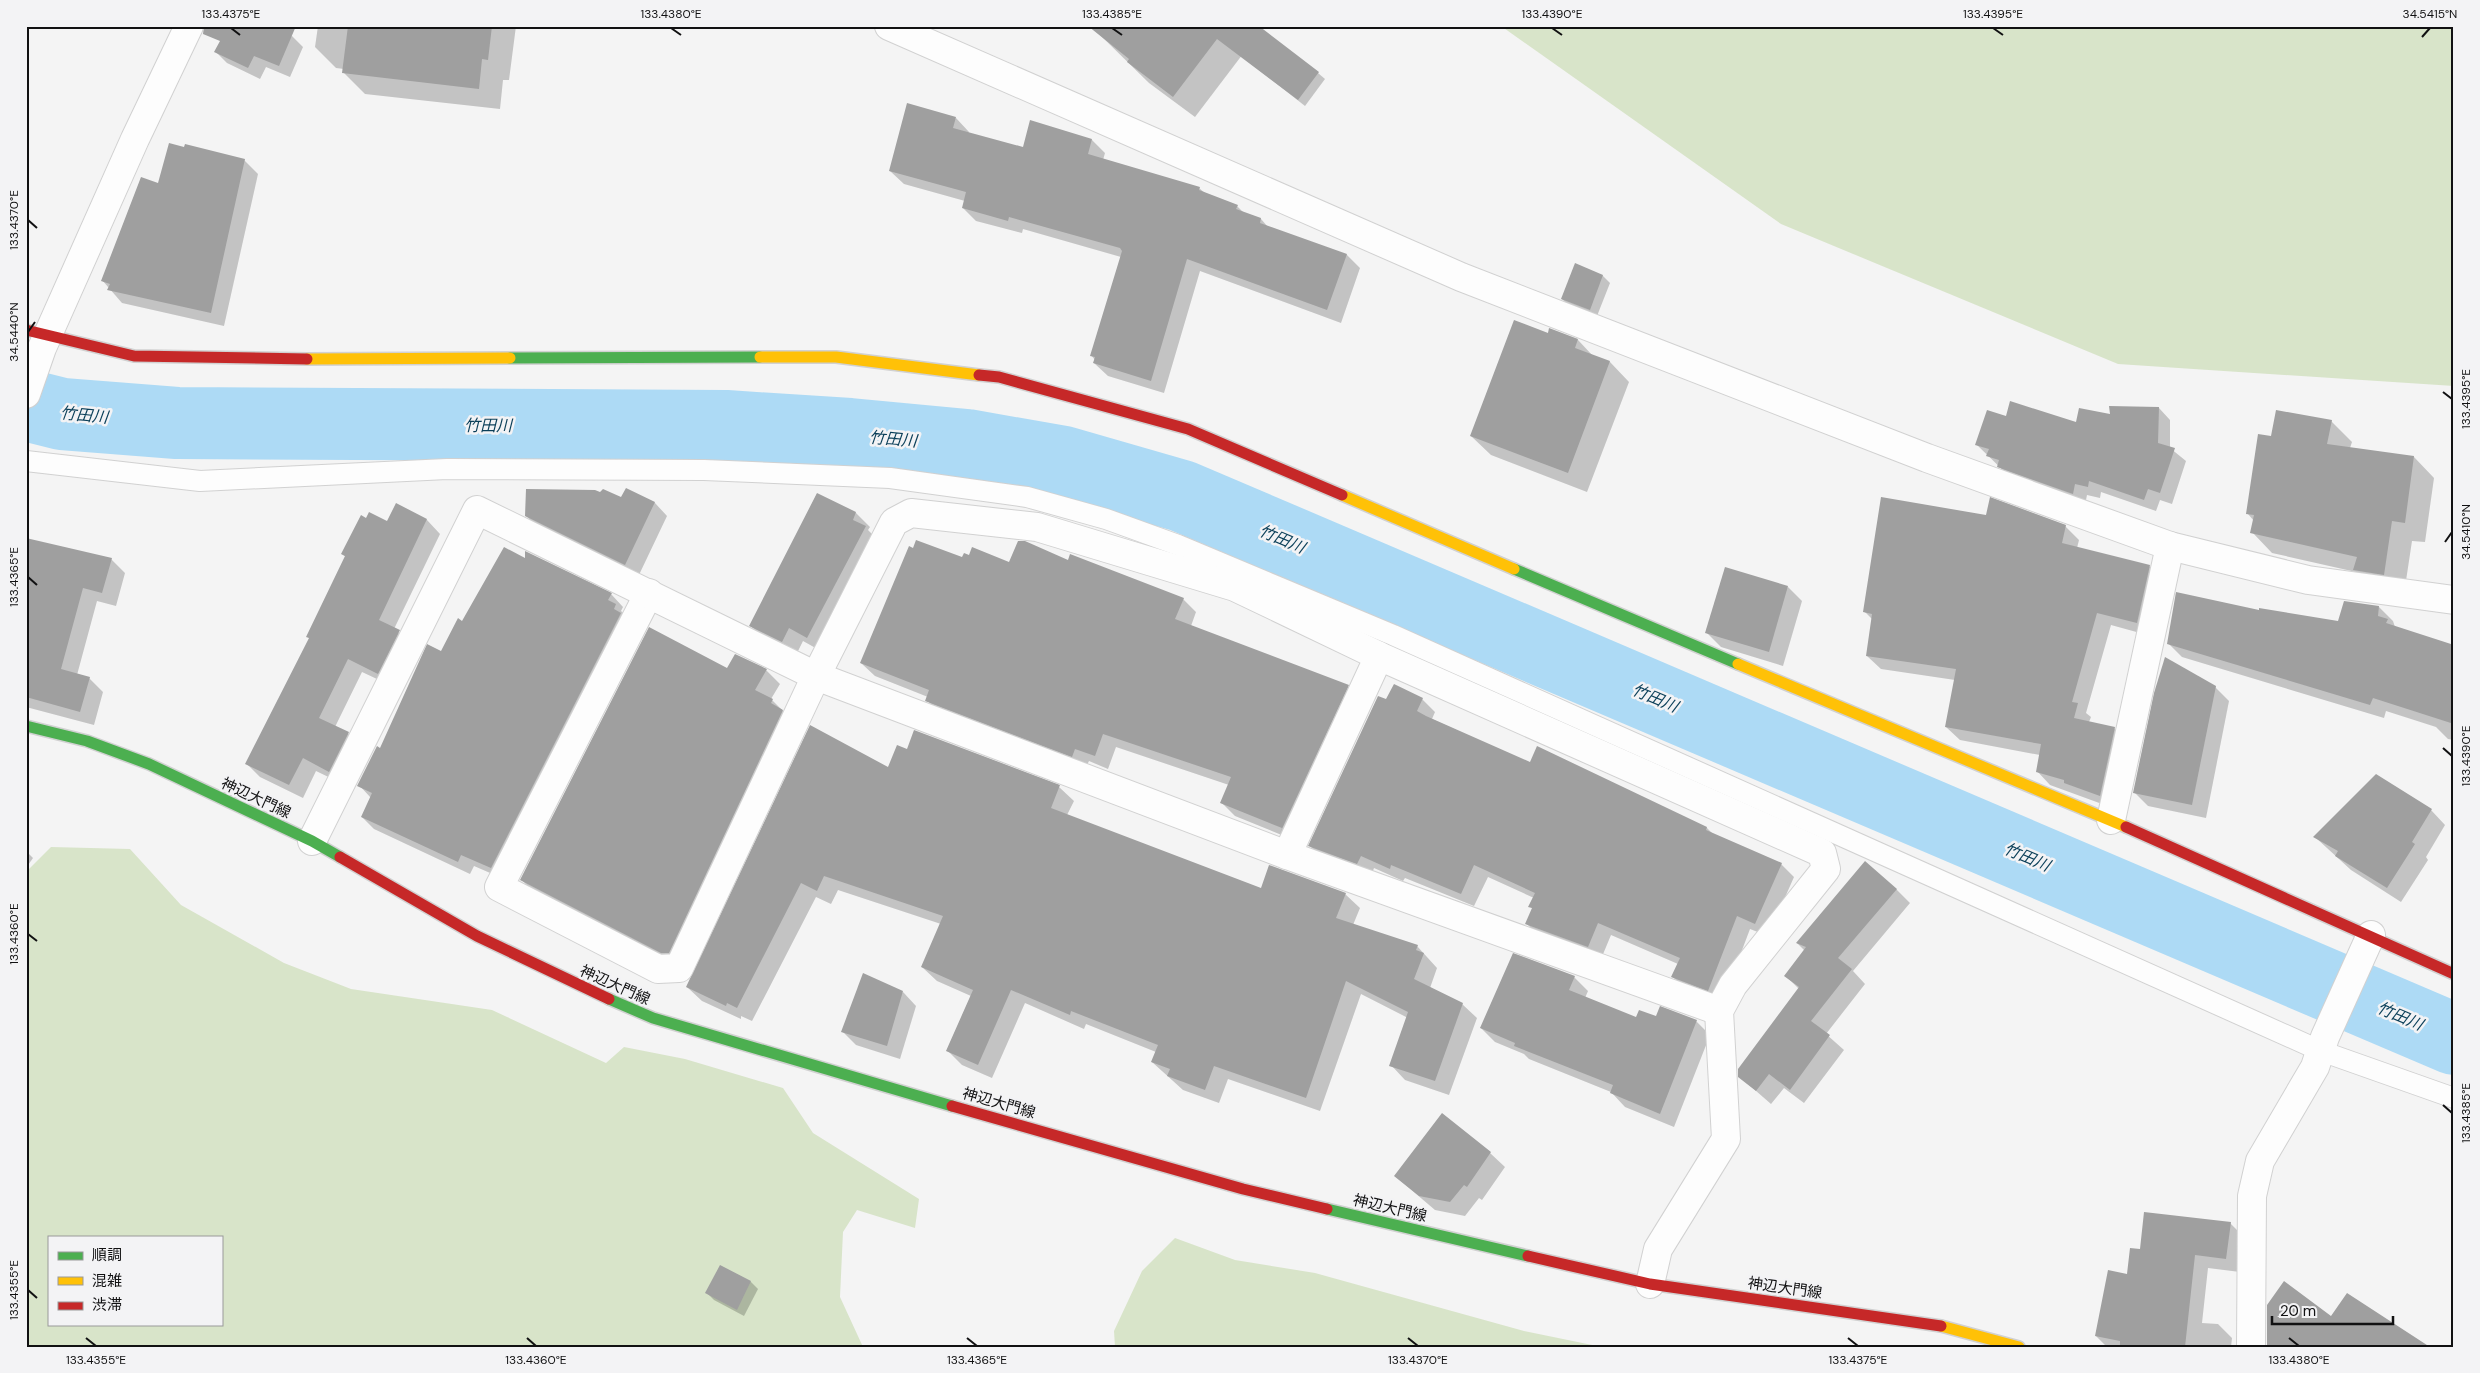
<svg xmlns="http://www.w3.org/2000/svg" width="2480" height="1373" viewBox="0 0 2480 1373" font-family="'DM Sans','Noto Sans JP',sans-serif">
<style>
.green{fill:#d8e4c9;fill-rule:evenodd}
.shadow{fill:#0003}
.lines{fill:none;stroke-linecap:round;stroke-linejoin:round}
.river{stroke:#addaf5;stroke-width:72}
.building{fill:#9f9f9f}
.lane-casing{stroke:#d1d1d1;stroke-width:22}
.street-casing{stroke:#d1d1d1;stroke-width:30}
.fast-casing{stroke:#d1d1d1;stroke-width:14}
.slow-casing{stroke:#d1d1d1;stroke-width:14}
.jam-casing{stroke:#d1d1d1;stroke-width:14}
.lane{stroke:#fdfdfd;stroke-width:20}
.street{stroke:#fdfdfd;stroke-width:28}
.fast{stroke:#4caf50;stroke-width:11}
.slow{stroke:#ffc107;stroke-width:11}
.jam{stroke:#c62828;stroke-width:11}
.ticks{fill:none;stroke:#111112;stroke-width:2}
.labels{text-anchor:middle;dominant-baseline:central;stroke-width:5;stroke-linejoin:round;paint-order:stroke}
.street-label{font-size:15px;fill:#111112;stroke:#f3f3f5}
.water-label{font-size:16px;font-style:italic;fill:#093e58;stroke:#f3f3f5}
.neatline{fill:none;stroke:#111112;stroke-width:2}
.ticks-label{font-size:12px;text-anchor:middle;fill:#111112}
</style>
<rect width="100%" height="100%" fill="#f4f4f4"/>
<g class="green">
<path d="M1501 26H2454V386L2118 364 1781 224Z"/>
<path d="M51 847 130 849 181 905 284 963 351 989 492 1010 606 1063 624 1047 685 1059 783 1088 813 1133 919 1199 915 1228 857 1210 843 1232 840 1297 863 1347H26V872ZM49 1237H221V1324H49Z"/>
<path d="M1175 1238 1235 1260 1315 1273 1524 1331 1602 1347H1115L1114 1331 1142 1271Z"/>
</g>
<g class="shadow">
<path d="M318 26H516L509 80H503L500 109 365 94 344 73V69L336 68 315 47Z"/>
<path d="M1097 26 1252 42 1195 117 1149 83 1095 30Z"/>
<path d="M292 36 303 47 290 77 266 67 260 79 227 63 216 52Z"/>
<path d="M1245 59 1318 73 1325 79 1305 106Z"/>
<path d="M956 118 969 132 968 134 1024 149 1092 140 1105 153 1103 160 1199 188 1206 194 1237 206 1244 213 1261 219 1268 227 1347 255 1360 268 1341 323 1200 271 1164 393 1108 376 1094 363 1095 360 1091 355 1121 257 1023 229 1022 233 976 221 963 208 965 201 904 184 890 171Z"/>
<path d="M244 160 258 174 224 326 122 303 102 280 159 185Z"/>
<path d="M1576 265 1603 276 1610 283 1597 316 1569 306 1562 299Z"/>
<path d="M1550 330 1578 340 1593 356 1610 362 1629 382 1587 492 1491 455 1471 436Z"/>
<path d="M2159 408 2170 420V448L2186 461 2172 504 2160 500 2156 511 2101 492 2100 498 2087 495 2085 505 2011 478 1976 444 2007 418 2077 424Z"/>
<path d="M2331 421 2352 442 2350 448 2414 457 2434 478 2425 542 2412 541 2404 594 2375 590 2356 572 2272 553 2252 532 2254 521 2248 514 2272 437Z"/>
<path d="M626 490 655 503 667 516 638 577 539 528 526 516 601 494 621 499Z"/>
<path d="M817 494 856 513 870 527 868 530 879 541 821 651 803 641 796 655 765 640 751 626Z"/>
<path d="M396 505 427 520 440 534 394 629 412 645 392 686 362 672 335 727 348 733 362 747 343 784 316 771 303 798 260 777 247 764 310 639 346 557 342 554 367 519 388 523Z"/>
<path d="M1987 516 2065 526 2079 540 2077 548 2149 566 2163 579 2151 636 2111 625 2086 713 2091 717 2089 722 2114 728 2128 742 2113 808 2050 785 2037 771 2040 755 1960 740 1946 727 1955 680 1881 669 1867 656 1873 620 1865 612Z"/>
<path d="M26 539 111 559 125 573 116 606 97 601 77 675 89 678 103 692 94 725 26 707Z"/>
<path d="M963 559 1010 564 1069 562 1183 599 1196 612 1191 626 1348 686 1361 699 1284 836 1235 816 1222 803 1229 785 1116 747 1108 769 1089 761 1085 769 940 714 927 700 928 697 875 676 861 663Z"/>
<path d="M526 561 611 594 623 607 621 611 628 617 504 879 474 866 470 874 374 829 362 817 371 798 359 785 463 622Z"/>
<path d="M1788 587 1802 601 1783 666 1721 647 1706 632Z"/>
<path d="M2177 594 2260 612 2339 622 2379 607 2393 621 2395 627 2454 646V740L2448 739 2436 727 2386 711 2384 718 2182 657 2168 643Z"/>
<path d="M728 670H766L780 684 771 699 796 724 682 966 535 894 522 880Z"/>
<path d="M2215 687 2229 701 2206 818 2148 806 2134 792Z"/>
<path d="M1422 699 1435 712 1432 719 1531 764 1537 748 1707 828 1713 834 1781 864 1794 877 1768 936 1750 929 1722 1003 1686 990 1673 977 1678 964 1611 935 1601 959 1540 937 1527 924 1533 909 1530 906 1534 898 1488 877 1474 906 1405 878 1403 881 1374 868 1371 876 1323 859 1310 846 1387 701Z"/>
<path d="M889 769 1059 787 1074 801 1067 815 1262 889 1345 894 1360 908 1353 925 1417 946 1437 968 1430 988 1462 1004 1477 1018 1449 1095 1405 1080 1391 1065 1408 1018 1361 994 1320 1111 1228 1079 1219 1103 1183 1090 1152 1062 1156 1052 1086 1024 1084 1029 1025 1003 992 1078 962 1065 947 1050 971 996 937 981 922 967 941 924 838 890 831 904 816 897 752 1021 741 1016V1019L702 1001 687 987Z"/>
<path d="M2431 810 2445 825 2426 857 2428 860 2401 902 2351 870 2315 837Z"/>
<path d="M26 851 33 858 26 868Z"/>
<path d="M1896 889 1910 903 1853 971 1865 984 1826 1034 1844 1050 1804 1103 1784 1088 1771 1104 1740 1077 1799 989 1786 976 1805 951 1797 943Z"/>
<path d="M1574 977 1588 991 1585 998 1637 1019 1656 1017 1696 1021 1710 1035 1674 1127 1625 1107 1611 1092 1529 1059 1524 1054 1495 1042 1481 1028Z"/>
<path d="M903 992 916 1006 900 1059 856 1045 843 1032Z"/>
<path d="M1490 1153 1505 1167 1482 1200 1479 1198 1465 1216 1435 1210 1395 1176Z"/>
<path d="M2230 1223 2244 1237 2240 1272 2208 1268 2202 1323 2218 1324 2232 1338 2231 1347H2107L2096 1336 2141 1251Z"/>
<path d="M721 1266 751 1282 758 1289 744 1316 714 1300 707 1293Z"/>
</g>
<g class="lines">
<path class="river" d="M26 405 62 414 177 423 726 426 850 434 967 445 1064 462 1182 496 2454 1039"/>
</g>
<g class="building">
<path d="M204 26H296L279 66 254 56 248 68 214 52 220 41 203 34Z"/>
<path d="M348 26H492L488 60 482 59 479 89 342 73Z"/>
<path d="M1088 26H1259L1319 72 1298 100 1217 39 1173 97 1127 62 1129 59Z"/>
<path d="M907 103 956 117 953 128 1023 147 1030 120 1092 139 1088 154 1200 187 1199 190 1238 205 1236 209 1261 218 1260 223 1347 254 1327 310 1187 259 1151 381 1093 363 1095 357 1090 356 1122 251 1120 248 1009 217 1008 221 962 208 966 192 889 171Z"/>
<path d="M169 143 184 147 185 144 245 159 211 313 107 290 110 284 101 281 141 177 158 183Z"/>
<path d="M1575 263 1603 275 1590 310 1561 299Z"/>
<path d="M1514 320 1548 333 1549 328 1578 339 1575 348 1610 361 1568 473 1470 436Z"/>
<path d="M2010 401 2076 422 2079 408 2110 414 2109 406 2159 407 2158 443 2175 448 2160 493 2148 489 2144 500 2089 481 2088 487 2075 484 2073 494 1997 467 1999 460 1986 456 1989 449 1975 445 1987 410 2006 416Z"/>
<path d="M2276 410 2332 420 2327 444 2414 456 2405 523 2392 521 2384 575 2353 570 2357 557 2250 533 2254 515 2246 514 2258 434 2271 436Z"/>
<path d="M626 488 655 502 625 565 525 516 526 489 595 490 600 492 603 489 621 497Z"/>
<path d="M817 493 856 512 853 520 866 526 807 638 789 628 782 642 749 626Z"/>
<path d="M1881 497 1986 515 1990 497 2066 525 2062 543 2150 565 2137 623 2097 613 2072 702 2078 703 2074 718 2115 727 2100 796 2064 783V780L2036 772 2041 744 1945 727 1956 669 1866 656 1872 614 1863 612Z"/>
<path d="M396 503 427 519 379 620 400 630 378 674 348 659 319 718 349 732 329 772 303 758 289 785 245 764 309 638 306 637 345 556 341 554 361 515 366 518 369 512 387 521Z"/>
<path d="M26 538 112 558 102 593 83 588 61 669 90 677 80 712 26 697Z"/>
<path d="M916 540 962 557 964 553 969 555 972 547 1009 562 1018 541H1025L1068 560 1070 554 1184 598 1175 619 1349 685 1280 833 1282 828 1220 803 1231 777 1103 734 1095 756 1075 749 1072 757 925 701 929 690 860 663 909 546 913 548Z"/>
<path d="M504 547 525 558V551L612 593 608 600 616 604 614 609 621 613 491 868 461 855 458 862 361 817 372 793 357 786 377 746 380 748 427 644 441 651 458 618 462 621Z"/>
<path d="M1725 567 1788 586 1769 652 1705 633Z"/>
<path d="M2176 592 2259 610V608L2338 621 2344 601 2379 606 2378 616 2388 619 2386 623 2454 645V724L2373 698 2370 705 2167 644Z"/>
<path d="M649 627 727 668 735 654 767 669 755 690 773 699 771 703 783 710 669 953H661L520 880Z"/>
<path d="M2165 657 2216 686 2192 805 2133 793 2154 693Z"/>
<path d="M1394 684 1423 698 1417 711 1426 716 1530 762 1537 746 1707 827 1706 830 1782 863 1755 924 1737 916 1708 991 1671 977 1680 958 1598 923 1588 947 1525 924 1532 908 1528 907 1535 893 1474 865 1461 894 1391 865 1390 869 1361 856 1357 864 1308 846 1378 696 1386 699Z"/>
<path d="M810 725 888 767 897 745 907 749 914 730 1060 785 1051 808 1261 888 1269 865 1346 893 1336 918 1418 945 1416 950 1424 953 1414 979 1463 1003 1435 1081 1389 1066 1408 1012 1346 981 1306 1098 1214 1066 1205 1090 1167 1076 1170 1069 1151 1062 1158 1045 1071 1011 1070 1015 1011 990 978 1065 946 1051 973 990 921 967 943 916 824 876 817 891 801 883 737 1008 727 1003 726 1006 686 987Z"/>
<path d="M2376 774 2432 809 2412 842 2415 844 2387 888 2335 856 2338 851 2313 837Z"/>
<path d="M1865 861 1897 889 1838 958 1852 969 1811 1021 1830 1035 1790 1090 1769 1074 1756 1091 1738 1077V1069L1799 987 1784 976 1806 947 1796 943Z"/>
<path d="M1513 953 1575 976 1569 990 1636 1017 1639 1010 1656 1016 1660 1006 1697 1020 1660 1114 1610 1093 1613 1085 1514 1046 1515 1043 1480 1028Z"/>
<path d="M863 973 903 991 887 1046 841 1032Z"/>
<path d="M1442 1113 1491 1152 1467 1187 1464 1185 1450 1202 1419 1196 1394 1176Z"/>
<path d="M2144 1212 2231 1222 2226 1259 2195 1255 2185 1347H2120V1341L2095 1336 2108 1270 2127 1274 2130 1248 2140 1249Z"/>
<path d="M720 1265 751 1281 737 1310 705 1293Z"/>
<path d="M2284 1281 2331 1316 2347 1293 2430 1347H2267V1305Z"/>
</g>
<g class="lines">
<defs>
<path id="lane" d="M26 461 200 481 447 469 704 470 890 478 1027 497 1106 519 1178 545 1393 635 2321 1051 2454 1098"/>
<g id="street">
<path d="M889 26 1461 277 1927 458 2170 546 2308 580 2454 600"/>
<path d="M26 394 42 348 135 139 189 26"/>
<path d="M649 593 499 887 658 969 679 968 816 676 1287 855 1719 1011"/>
<path d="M2111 820 2170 546"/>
<path d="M312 841 477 510 816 676 894 522 911 513 1037 527 1235 587 1379 656 1822 853 1826 869 1733 985 1719 1011 1726 1139 1658 1249 1650 1284"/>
<path d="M1287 855 1379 656"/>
<path d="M2251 1347 2252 1196 2260 1161 2315 1067 2325 1037 2371 935"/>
</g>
<g id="fast">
<path d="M510 358 760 357"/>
<path d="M1514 569 1738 664"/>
<path d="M26 726 87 741 149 764 312 841 340 857"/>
<path d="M609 999 653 1018 952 1106"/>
<path d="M1327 1209 1528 1256"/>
</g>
<g id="slow">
<path d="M760 357H836L979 375"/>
<path d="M307 359 510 358"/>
<path d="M1342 495 1514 569"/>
<path d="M1738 664 2126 827"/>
<path d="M1941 1326 2019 1347"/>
</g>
<g id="jam">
<path d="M26 330 134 356 307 359"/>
<path d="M979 375 999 377 1188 429 1342 495"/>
<path d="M2126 827 2454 974"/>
<path d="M340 857 477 936 609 999"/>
<path d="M952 1106 1243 1189 1327 1209"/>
<path d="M1528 1256 1650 1284 1941 1326"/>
</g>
</defs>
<use href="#lane" class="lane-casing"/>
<use href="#street" class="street-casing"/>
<use href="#fast" class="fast-casing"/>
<use href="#slow" class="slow-casing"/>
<use href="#jam" class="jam-casing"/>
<use href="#lane" class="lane"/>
<use href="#street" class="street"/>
<use href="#fast" class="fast"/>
<use href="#slow" class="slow"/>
<use href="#jam" class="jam"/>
</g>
<path class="ticks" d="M231 28 240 35M671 28 681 35M1112 28 1122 35M1552 28 1562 35M1993 28 2003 35M2422 37 2430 28M28 220 37 228M28 332 35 322M2443 392 2452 399M2445 542 2452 532M28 577 37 585M2443 748 2452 756M28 934 37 941M2443 1105 2452 1113M28 1290 37 1298M86 1338 96 1346M527 1338 536 1346M967 1338 977 1346M1408 1338 1418 1346M1848 1338 1858 1346M2289 1338 2299 1346"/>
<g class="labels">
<g class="street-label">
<text transform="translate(256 798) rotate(25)">神辺大門線</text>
<text transform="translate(615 985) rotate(24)">神辺大門線</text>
<text transform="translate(999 1103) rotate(16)">神辺大門線</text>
<text transform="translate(1390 1208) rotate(13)">神辺大門線</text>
<text transform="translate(1785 1288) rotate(8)">神辺大門線</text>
</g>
<g class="water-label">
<text transform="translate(84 415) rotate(6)">竹田川</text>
<text x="488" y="425">竹田川</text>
<text transform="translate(893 439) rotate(5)">竹田川</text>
<text transform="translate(1282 539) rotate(23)">竹田川</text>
<text transform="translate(1655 698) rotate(23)">竹田川</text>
<text transform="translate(2027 857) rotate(23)">竹田川</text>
<text transform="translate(2400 1016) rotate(23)">竹田川</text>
</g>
</g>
<rect width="2480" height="1373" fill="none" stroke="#f3f3f5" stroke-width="55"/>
<rect x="48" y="1236" width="175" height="90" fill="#f3f3f5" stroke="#99999a"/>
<rect x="58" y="1252" width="25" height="8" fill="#4caf50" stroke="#99999a"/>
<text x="92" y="1260" font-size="15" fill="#111112">順調</text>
<rect x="58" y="1277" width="25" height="8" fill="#ffc107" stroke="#99999a"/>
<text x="92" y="1286" font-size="15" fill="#111112">混雑</text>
<rect x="58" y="1302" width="25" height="8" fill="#c62828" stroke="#99999a"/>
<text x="92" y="1310" font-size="15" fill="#111112">渋滞</text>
<path d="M2272 1316v8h121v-8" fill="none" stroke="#111112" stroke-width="2.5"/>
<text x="2280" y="1316" font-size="15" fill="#111112" stroke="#f3f3f5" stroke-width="4" paint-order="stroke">20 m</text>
<rect x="28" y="28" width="2424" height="1318" class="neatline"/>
<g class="ticks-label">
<text x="231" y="18">133.4375°E</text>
<text x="671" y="18">133.4380°E</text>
<text x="1112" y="18">133.4385°E</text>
<text x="1552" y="18">133.4390°E</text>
<text x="1993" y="18">133.4395°E</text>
<text x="2430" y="18">34.5415°N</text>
<text transform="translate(14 220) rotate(-90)" y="4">133.4370°E</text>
<text transform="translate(14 332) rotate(-90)" y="4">34.5440°N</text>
<text transform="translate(2466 399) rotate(-90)" y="4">133.4395°E</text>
<text transform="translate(2466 532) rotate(-90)" y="4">34.5410°N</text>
<text transform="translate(14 577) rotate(-90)" y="4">133.4365°E</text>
<text transform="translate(2466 756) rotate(-90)" y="4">133.4390°E</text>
<text transform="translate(14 934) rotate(-90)" y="4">133.4360°E</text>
<text transform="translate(2466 1113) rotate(-90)" y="4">133.4385°E</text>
<text transform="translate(14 1290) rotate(-90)" y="4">133.4355°E</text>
<text x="96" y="1364">133.4355°E</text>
<text x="536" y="1364">133.4360°E</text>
<text x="977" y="1364">133.4365°E</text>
<text x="1418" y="1364">133.4370°E</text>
<text x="1858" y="1364">133.4375°E</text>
<text x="2299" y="1364">133.4380°E</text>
</g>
</svg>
